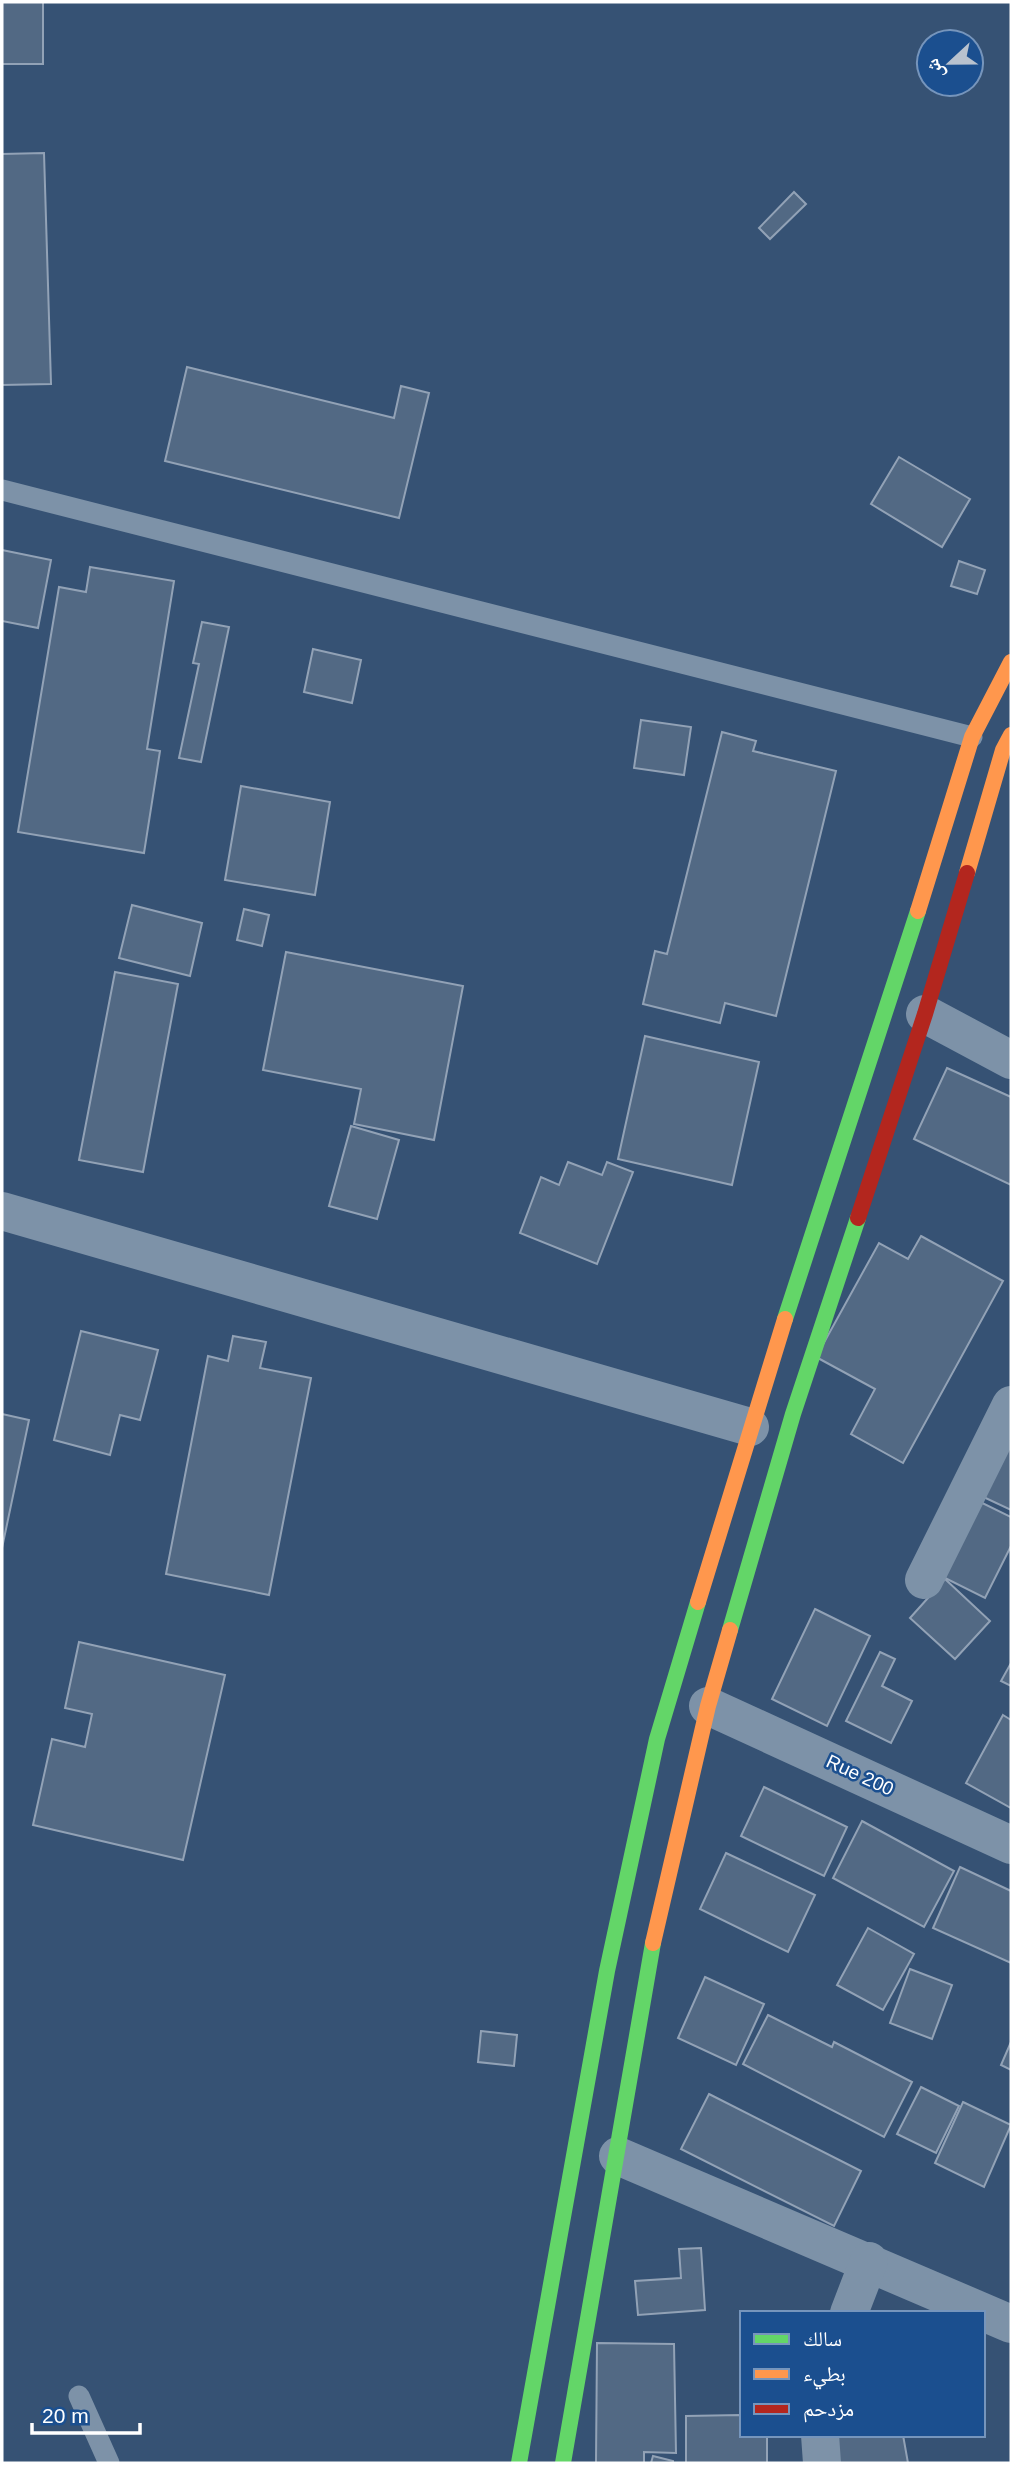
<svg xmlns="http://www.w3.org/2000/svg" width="1013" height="2465" viewBox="0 0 1013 2465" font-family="Arial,'Noto Naskh Arabic',sans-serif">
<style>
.building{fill:#526984;stroke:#92a2b6;stroke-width:2}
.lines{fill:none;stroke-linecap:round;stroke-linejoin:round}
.lane{stroke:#7d92a8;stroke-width:21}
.street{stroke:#7d92a8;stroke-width:38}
.fast{stroke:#63d668;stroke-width:16}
.slow{stroke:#ff974d;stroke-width:16}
.jam{stroke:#b3261e;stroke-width:16}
.labels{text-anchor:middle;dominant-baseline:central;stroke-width:5;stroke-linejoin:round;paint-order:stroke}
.street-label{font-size:19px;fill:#fff;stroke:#1b4f8f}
</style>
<rect width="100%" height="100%" fill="#365274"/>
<g class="building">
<rect x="2" y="2" width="41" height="62"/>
<path d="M44 153 51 384 2 385V154Z"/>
<path d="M794 192 806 204 770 239 759 228Z"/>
<path d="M187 367 394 418 401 386 429 393 399 518 165 461Z"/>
<path d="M899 457 970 499 942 547 871 504Z"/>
<path d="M2 550 51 560 38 628 2 621Z"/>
<path d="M959 561 985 570 977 594 951 586Z"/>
<path d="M90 567 174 581 147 749 160 751 144 853 18 832 59 587 86 592Z"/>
<path d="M202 622 229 627 201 762 179 758 199 664 193 663Z"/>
<path d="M313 649 361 660 352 703 304 692Z"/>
<path d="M641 720 691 727 684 775 634 768Z"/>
<path d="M722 732 756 741 753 751 836 771 776 1016 725 1003 720 1023 643 1004 655 951 667 954Z"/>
<path d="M241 786 330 802 315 895 225 880Z"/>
<path d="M132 905 202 923 190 976 119 958Z"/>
<path d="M244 909 269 915 262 946 237 940Z"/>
<path d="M286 952 463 986 434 1140 354 1124 361 1089 263 1070Z"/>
<path d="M115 972 178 984 143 1172 79 1160Z"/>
<path d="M645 1036 759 1062 732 1185 618 1159Z"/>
<path d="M947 1068 1011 1097V1185L914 1139Z"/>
<path d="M351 1126 399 1140 377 1219 329 1206Z"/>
<path d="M568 1162 602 1175 607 1162 633 1172 597 1264 520 1233 541 1177 559 1185Z"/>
<path d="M921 1236 1003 1281 903 1463 851 1434 875 1389 816 1357 879 1243 908 1259Z"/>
<path d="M81 1331 158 1350 140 1420 120 1415 110 1455 54 1440Z"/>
<path d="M233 1336 266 1342 260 1368 311 1378 269 1595 166 1574 208 1356 228 1361Z"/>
<path d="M2 1414 29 1420 2 1548Z"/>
<path d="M1011 1435V1510L977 1494Z"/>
<path d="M966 1495 1011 1517V1546L985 1598 929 1570Z"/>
<path d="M945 1579 990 1621 955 1659 910 1618Z"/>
<path d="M815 1609 870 1636 827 1726 772 1699Z"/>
<path d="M79 1642 225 1675 183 1860 33 1825 52 1739 85 1747 92 1714 65 1708Z"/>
<path d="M880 1652 895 1659 882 1686 912 1701 891 1743 846 1721Z"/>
<path d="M1011 1663V1686L1001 1681Z"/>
<path d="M1003 1715 1011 1720V1808L966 1783Z"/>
<path d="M764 1787 847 1827 824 1876 741 1836Z"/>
<path d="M862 1821 954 1871 924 1927 833 1878Z"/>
<path d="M726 1853 815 1895 788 1952 700 1909Z"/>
<path d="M960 1867 1011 1891V1963L933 1928Z"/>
<path d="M868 1928 914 1954 883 2010 837 1985Z"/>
<path d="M910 1969 952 1985 932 2039 890 2023Z"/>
<path d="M705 1977 764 2004 736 2065 678 2038Z"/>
<path d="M768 2015 832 2047 834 2042 912 2082 884 2137 743 2064Z"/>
<path d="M481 2031 517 2035 514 2066 478 2062Z"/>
<path d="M1011 2042V2070L1001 2065Z"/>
<path d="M921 2087 959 2106 936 2153 897 2134Z"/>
<path d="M709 2094 861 2171 834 2226 681 2149Z"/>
<path d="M963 2102 1011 2125 984 2187 935 2163Z"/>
<path d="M701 2248 705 2310 638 2315 635 2281 681 2278 679 2249Z"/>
<path d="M597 2343 674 2344 676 2453 644 2452V2463H596Z"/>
<path d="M740 2415 742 2435H767V2463H686V2416Z"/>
<path d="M826 2435H903L908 2463H831Z"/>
<path d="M653 2456 673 2461V2463H651Z"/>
</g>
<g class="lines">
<g class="lane">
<path d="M2 490 972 737"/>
<path d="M79 2396 109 2463"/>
</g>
<g class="street">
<path d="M925 1014 1011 1060"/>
<path d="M2 1211 750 1427"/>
<path d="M924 1580 1011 1405"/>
<path d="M708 1706 1011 1845"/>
<path d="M618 2156 1011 2324"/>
<path d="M849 2313 869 2261"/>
<path d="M820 2435 822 2463"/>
</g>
<g class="fast">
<path d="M785 1319 918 911"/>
<path d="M730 1630 793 1414 858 1218"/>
<path d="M519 2463 607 1971 657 1739 698 1602"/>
<path d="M563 2463 653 1943"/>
</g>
<g class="slow">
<path d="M967 873 1003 750 1011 735"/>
<path d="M918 911 972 737 1011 662"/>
<path d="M698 1602 785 1319"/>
<path d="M653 1943 708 1706 730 1630"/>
</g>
<path class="jam" d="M858 1218 925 1014 967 873"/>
</g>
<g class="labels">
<g class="street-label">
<text transform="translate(860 1775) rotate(25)">Rue 200</text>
</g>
</g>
<rect width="1013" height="2465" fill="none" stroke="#ffffff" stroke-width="7"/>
<rect x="740" y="2311" width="245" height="126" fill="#1b4f8f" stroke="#7695bc" stroke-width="2"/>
<rect x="754" y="2334" width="35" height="10" fill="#63d668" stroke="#7695bc" stroke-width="2"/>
<text x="803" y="2346" font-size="21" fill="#ffffff">سالك</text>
<rect x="754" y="2369" width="35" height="10" fill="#ff974d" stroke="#7695bc" stroke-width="2"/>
<text x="803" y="2381" font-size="21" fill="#ffffff">بطيء</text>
<rect x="754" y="2404" width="35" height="10" fill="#b3261e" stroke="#7695bc" stroke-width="2"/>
<text x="803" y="2416" font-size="21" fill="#ffffff">مزدحم</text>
<g transform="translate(950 63) rotate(248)"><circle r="33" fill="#1b4f8f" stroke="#7695bc" stroke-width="2"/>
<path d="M0-5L12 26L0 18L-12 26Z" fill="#b9c2ce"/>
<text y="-10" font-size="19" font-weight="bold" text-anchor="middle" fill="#ffffff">ش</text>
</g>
<path d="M32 2423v10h108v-10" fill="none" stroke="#ffffff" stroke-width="3.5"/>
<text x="42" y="2423" font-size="21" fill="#ffffff" stroke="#1b4f8f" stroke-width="5" paint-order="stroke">20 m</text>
</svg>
